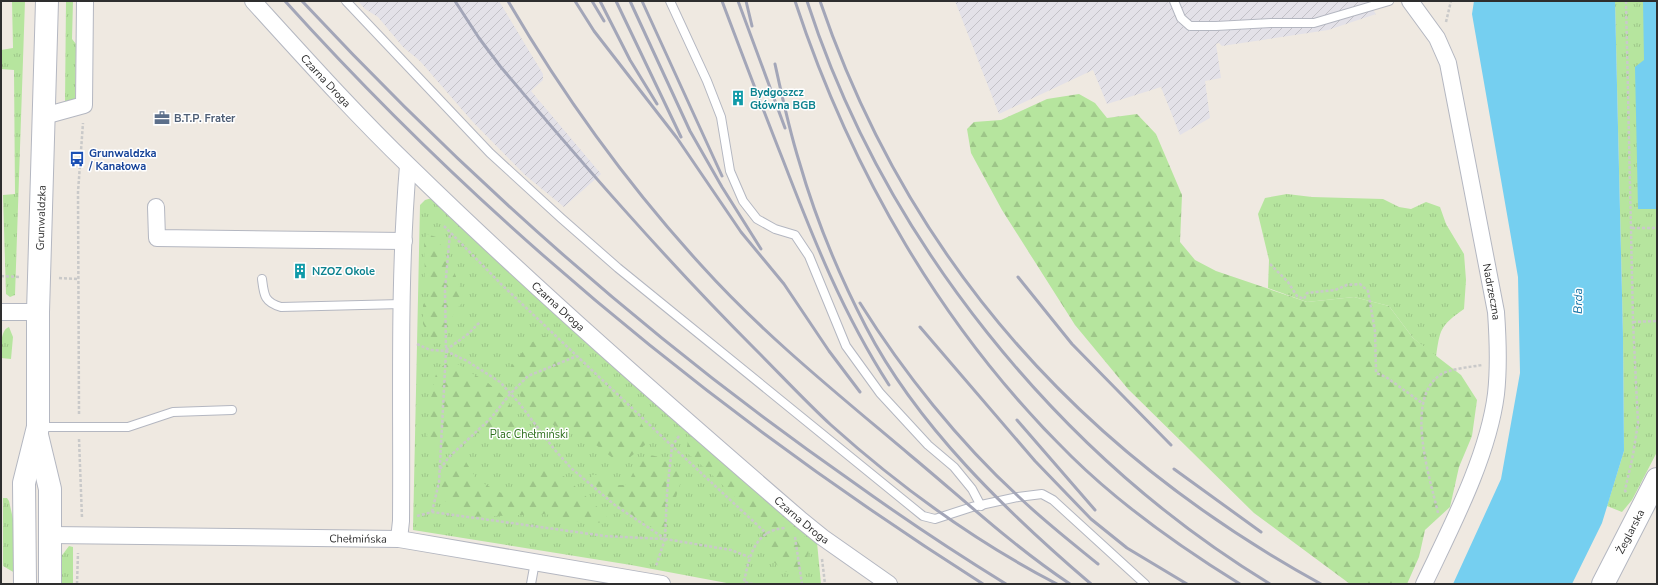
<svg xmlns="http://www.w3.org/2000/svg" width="1658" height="585" viewBox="0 0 1658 585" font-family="'Nunito Sans',sans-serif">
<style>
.industrial{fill:url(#industrial-furrows)}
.grass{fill:url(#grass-tufts)}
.forest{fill:url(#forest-firs)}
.water{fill:#75cff0}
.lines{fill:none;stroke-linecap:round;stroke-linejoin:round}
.lane-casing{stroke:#b4b7c1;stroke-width:10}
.street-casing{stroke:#b4b7c1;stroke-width:18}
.secondary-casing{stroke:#b4b7c1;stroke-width:24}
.path{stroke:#c9c9c9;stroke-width:2.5;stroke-dasharray:3 2;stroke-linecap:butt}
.lane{stroke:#fff;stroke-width:8}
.street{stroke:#fff;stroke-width:16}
.secondary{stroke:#fff;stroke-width:22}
.rail{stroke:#a3a6b8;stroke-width:3}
.labels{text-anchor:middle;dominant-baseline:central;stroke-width:3;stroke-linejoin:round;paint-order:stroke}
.street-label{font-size:11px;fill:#2e2e2e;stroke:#fff}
.culture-label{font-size:11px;font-weight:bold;fill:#0d838f;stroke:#fff;text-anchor:start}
.service-label{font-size:11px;font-weight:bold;fill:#4e5e75;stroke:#fff;text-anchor:start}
.transit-label{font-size:11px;font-weight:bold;fill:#164399;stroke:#fff;text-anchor:start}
.park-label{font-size:11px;fill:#2c6e1b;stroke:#fff}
.water-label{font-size:12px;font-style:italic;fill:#0d6fa3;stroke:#fff}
</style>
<defs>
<pattern id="industrial-furrows" width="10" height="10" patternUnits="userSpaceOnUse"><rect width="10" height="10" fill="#e3e1e8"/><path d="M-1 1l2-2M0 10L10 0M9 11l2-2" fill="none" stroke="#c3c1c7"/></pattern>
<pattern id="grass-tufts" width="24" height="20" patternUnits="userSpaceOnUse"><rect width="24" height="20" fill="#b6e59e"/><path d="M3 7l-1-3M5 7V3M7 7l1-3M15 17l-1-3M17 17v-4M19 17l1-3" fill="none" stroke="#9dc588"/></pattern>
<pattern id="forest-firs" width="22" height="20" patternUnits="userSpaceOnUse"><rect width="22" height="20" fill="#b6e59e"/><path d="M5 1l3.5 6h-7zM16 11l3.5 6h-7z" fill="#9dc588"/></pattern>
</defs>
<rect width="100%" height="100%" fill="#efe9e1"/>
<g class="industrial">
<path d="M358 1H499L543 74V80L531 91 601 174 564 207 525 175 472 121 420 61 403 47 378 17 365 9Z"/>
<path d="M955 1H1367L1376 14 1328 30 1222 46 1219 43 1216 44 1221 78 1205 81 1210 118 1180 135 1161 87 1107 104 1093 70 999 114Z"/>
</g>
<g class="grass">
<path d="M12 1H25L15 295 10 297 6 294 3 195 15 194 14 70 1 69V50L13 48Z"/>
<path d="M66 1H73L72 39 76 44 75 99 65 103Z"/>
<path d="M1615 1H1657V452L1632 500 1622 512 1607 506 1624 451 1623 336Z"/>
<path d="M1287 194 1312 197 1383 199 1399 207 1411 209 1426 202 1440 207 1446 224 1464 254 1466 280 1464 309C1440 326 1440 329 1436 357L1413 338 1389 306 1354 297 1307 302 1268 288 1269 260 1258 214 1265 198Z"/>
<path d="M432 198 816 532 821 584H732L631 565 413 530 420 205 425 200Z"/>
<path d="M9 327 13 337 11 359 1 358C1 348 0 330 9 327Z"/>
<path d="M3 498H7L9 501 15 528V573L3 566Z"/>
<path d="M69 546 73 547V584H59L60 558Z"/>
</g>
<g class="forest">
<path d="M1079 94 1095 103 1107 118 1137 114 1156 134 1182 195 1180 242 1195 260 1216 271 1307 302 1354 297 1389 306 1413 338 1461 375 1477 400 1472 436 1459 467 1450 507 1425 530 1419 557 1407 584H1350L1254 513 1128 389 1075 325 1002 210 971 153 967 129 974 122 1001 120 1047 99Z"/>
<path d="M427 234 436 237 453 269 465 300C462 304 456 308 454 313 448 325 450 342 430 337L423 324V305L429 295 430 287 425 277 424 241Z"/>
<path d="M544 336 559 343 634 410 645 430V445L629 458 614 459 587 438 548 423 528 407 514 387 511 366 530 343Z"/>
<path d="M449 362C465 365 464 370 477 376 495 386 511 401 518 421 506 451 498 434 477 433L451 454 440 452 432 447 427 436 430 415 429 402 434 390V380L438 369Z"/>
<path d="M688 441H698L804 533 809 550 805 566 798 571 786 572 771 560 763 546 760 522 706 469 686 452Z"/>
<path d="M649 455C669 458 672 461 682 478L672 510 671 532C643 530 612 499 590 481L589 478 591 475H597L611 485H625C636 473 634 463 649 455Z"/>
<path d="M457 458 466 462 477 480 507 496 524 487 532 472 543 465 565 477 607 516 603 522 589 524 546 514 470 517 443 500 439 488 448 460Z"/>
</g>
<g class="water">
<path d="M1474 1H1615L1623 336 1624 451 1602 523 1572 584H1453L1501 479 1520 373 1518 277 1472 14Z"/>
<path d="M1643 1H1657V209H1638L1635 67 1644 60Z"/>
</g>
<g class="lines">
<defs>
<g id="lane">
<path d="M346 1 490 153 561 218 618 268 923 516 935 519 972 507 1018 497 1042 494 1053 500 1145 584"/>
<path d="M670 1 707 81 721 117 730 171 743 201 757 219 775 229 795 235 809 256 846 346 880 393 928 445 954 467 972 489 981 506"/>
<path d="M1174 1 1181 18 1190 26H1216L1271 23H1314L1389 1"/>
<path d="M262 279C264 295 264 302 281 307L402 304"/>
<path d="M38 427H128L173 412 232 410"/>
<path d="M531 584 535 562"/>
</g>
<g id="street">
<path id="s1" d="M253 1C304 57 355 114 409 166 535 289 668 405 801 520L822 537 889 584"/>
<path id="s2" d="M1410 1 1437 38 1448 63 1496 312C1498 340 1499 367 1496 394 1488 457 1451 527 1424 584"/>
<path d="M44 116 84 105 85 1"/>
<path d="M156 207 157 238 404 241"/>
<path d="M1 312H38"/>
<path id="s3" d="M50 535 399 539 662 584"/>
<path d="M399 539 401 521C402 403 398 284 408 166"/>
</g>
<g id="secondary">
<path d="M37 435 50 489V584"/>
<path id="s4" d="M25 584 24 483 38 427V312L47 1"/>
<path id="s5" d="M1603 584 1657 479"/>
</g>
</defs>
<use href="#lane" class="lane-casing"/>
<use href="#street" class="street-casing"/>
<use href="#secondary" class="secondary-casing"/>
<g class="path">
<path d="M1626 1 1633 322 1638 423 1633 455 1625 490 1626 493"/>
<path d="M1446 22 1451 1"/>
<path d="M444 226 502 285 672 446 667 493 665 539 656 566"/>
<path d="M1632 228H1657"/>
<path d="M1270 264 1288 282 1297 296 1304 299 1307 293 1335 290 1347 285 1360 284 1368 291 1375 331 1376 373 1386 377 1422 403"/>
<path d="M1 276 20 277"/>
<path d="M59 278 78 279"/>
<path d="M1633 322 1657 321"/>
<path d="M417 344 430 350 446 351 467 361 500 382 519 403 554 449 571 468 616 506 664 538"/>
<path d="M446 350 468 334 480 322"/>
<path d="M79 414 78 192 83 123"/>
<path d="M679 436 672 446 767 534"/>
<path d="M79 439 82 518"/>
<path d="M440 469 449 457 491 418 510 394 528 376 577 356"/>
<path d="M432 512 439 482 446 351 445 289 450 233"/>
<path d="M1438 513C1430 478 1404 400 1440 375 1448 369 1471 367 1482 365"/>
<path d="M417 516 432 512 605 536 665 539 731 550 749 557"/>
<path d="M795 537 802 584"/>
<path d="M822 559 825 584"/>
<path d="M77 584 78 553"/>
<path d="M753 584 744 582C749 558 754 530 785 528"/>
</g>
<use href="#lane" class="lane"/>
<use href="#street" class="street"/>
<use href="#secondary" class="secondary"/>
<g class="rail">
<path d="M285 1C489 227 727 421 983 584"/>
<path d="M302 1C469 180 652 342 853 482 903 518 954 552 1006 584"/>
<path d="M455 1 479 38 500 66C582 163 665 259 755 349 780 374 805 401 831 425 899 486 976 542 1057 584"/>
<path d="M508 1C563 95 628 185 701 265 764 335 839 395 910 455 963 499 1013 546 1070 584"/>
<path d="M575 1 594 31 677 138 741 232 784 284 829 351 860 392"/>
<path d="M592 1 604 21"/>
<path d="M600 1 630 60 657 104"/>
<path d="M616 1 681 137"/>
<path d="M630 1 690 131 722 187 761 249"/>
<path d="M642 1 722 176"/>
<path d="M722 1C742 54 762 107 783 160 813 238 843 314 889 385"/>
<path d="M738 1 785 128"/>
<path d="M746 1 752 26"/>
<path d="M795 1C851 171 943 331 1072 457 1122 506 1180 547 1240 584"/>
<path d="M807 1C884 239 1057 454 1270 584"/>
<path d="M820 1C909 262 1081 452 1321 584"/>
<path d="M775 64C782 96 789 129 799 161 815 217 839 275 866 327 917 426 1007 512 1091 584"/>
<path d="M1018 277 1072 344 1171 445"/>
<path d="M860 303C903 372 959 442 1019 497 1044 521 1071 542 1098 564"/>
<path d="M920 327 1035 461 1091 519 1127 548 1187 584"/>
<path d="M1017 420 1095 510"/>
<path d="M1174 469 1261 532"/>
</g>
</g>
<defs>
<symbol id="building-bare" viewBox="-9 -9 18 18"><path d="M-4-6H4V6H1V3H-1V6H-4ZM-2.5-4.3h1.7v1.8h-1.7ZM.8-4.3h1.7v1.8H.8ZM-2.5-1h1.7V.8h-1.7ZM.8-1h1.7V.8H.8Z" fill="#0f9aa8" stroke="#fff" stroke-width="2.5" paint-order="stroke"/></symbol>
<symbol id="office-bare" viewBox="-9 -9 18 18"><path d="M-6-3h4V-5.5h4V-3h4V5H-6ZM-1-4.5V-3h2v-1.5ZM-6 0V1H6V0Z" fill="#5c6f8a" stroke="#fff" stroke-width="2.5" paint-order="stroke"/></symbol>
<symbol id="bus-bare" viewBox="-9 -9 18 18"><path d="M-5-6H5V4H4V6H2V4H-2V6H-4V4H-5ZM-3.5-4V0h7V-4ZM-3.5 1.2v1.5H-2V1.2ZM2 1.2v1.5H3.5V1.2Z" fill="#1a4fb4" stroke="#fff" stroke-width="2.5" paint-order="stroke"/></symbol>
</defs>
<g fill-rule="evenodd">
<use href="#building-bare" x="727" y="87" width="22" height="22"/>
<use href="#office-bare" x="151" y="107" width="22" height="22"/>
<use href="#bus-bare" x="66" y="148" width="22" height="22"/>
<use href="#building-bare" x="289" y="260" width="22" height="22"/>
</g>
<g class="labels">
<g class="street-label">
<text stroke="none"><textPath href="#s1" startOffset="108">Czarna Droga</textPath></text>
<text stroke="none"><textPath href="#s4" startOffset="368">Grunwaldzka</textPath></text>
<text stroke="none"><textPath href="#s2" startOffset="306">Nadrzeczna</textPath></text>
<text stroke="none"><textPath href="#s1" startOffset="432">Czarna Droga</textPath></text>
<text stroke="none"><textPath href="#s1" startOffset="756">Czarna Droga</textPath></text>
<text stroke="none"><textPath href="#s5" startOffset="59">Żeglarska</textPath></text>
<text stroke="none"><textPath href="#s3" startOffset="308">Chełmińska</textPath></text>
</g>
<g class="culture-label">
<text x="750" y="92">Bydgoszcz<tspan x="750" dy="13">Główna BGB</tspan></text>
<text x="312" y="271">NZOZ Okole</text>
</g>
<g class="service-label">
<text x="174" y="118">B.T.P. Frater</text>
</g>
<g class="transit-label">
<text x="89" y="153">Grunwaldzka<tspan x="89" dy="13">/ Kanałowa</tspan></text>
</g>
<g class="park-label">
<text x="529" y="434">Plac Chełmiński</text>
</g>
<g class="water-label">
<text transform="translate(1578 301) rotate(-89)">Brda</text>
</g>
</g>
<rect width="1658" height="585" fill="none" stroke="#2e2e2e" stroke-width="4"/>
</svg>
